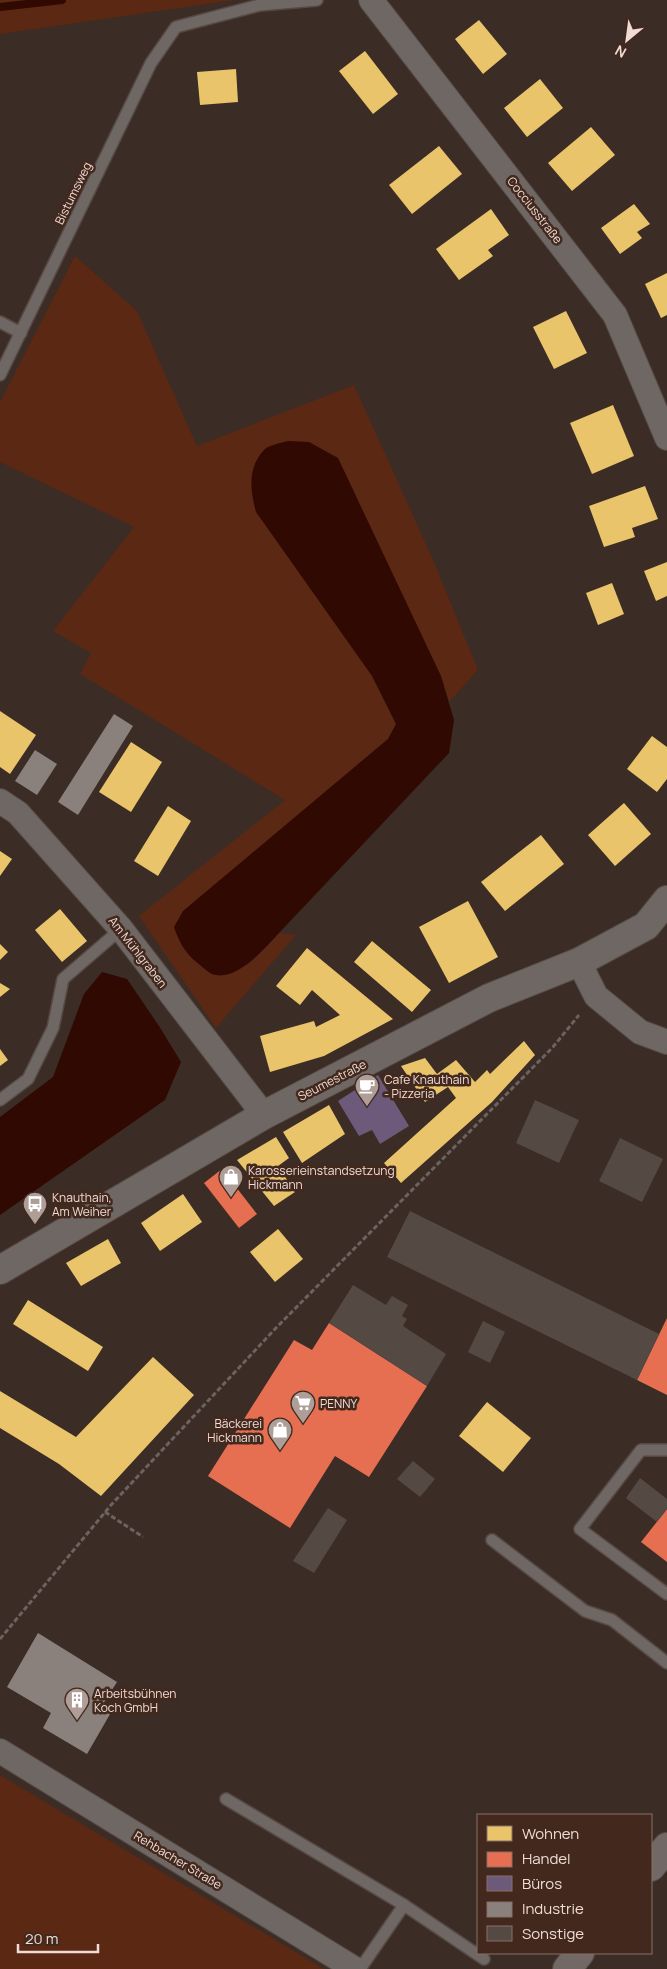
<svg xmlns="http://www.w3.org/2000/svg" width="667" height="1969" viewBox="0 0 667 1969" font-family="Manrope,sans-serif">
<style>
.green{fill:#5b2814}
.water{fill:#300903}
.homes{fill:#e9c46a}
.shops{fill:#e76f51}
.offices{fill:#6d597a}
.industry{fill:#8a817c}
.lines{fill:none;stroke-linecap:round;stroke-linejoin:round}
.stream{stroke:#300903;stroke-width:8}
.building{fill:#554944}
.service-casing{stroke:#564944;stroke-width:14}
.minor-casing{stroke:#564944;stroke-width:26}
.tertiary-casing{stroke:#564944;stroke-width:30}
.secondary-casing{stroke:#564944;stroke-width:30}
.path{stroke:#6c6360;stroke-width:3;stroke-dasharray:5 2.5;stroke-linecap:butt}
.service{stroke:#6e6763;stroke-width:11}
.minor{stroke:#6e6763;stroke-width:24}
.tertiary{stroke:#6e6763;stroke-width:28}
.secondary{stroke:#726865;stroke-width:28}
.labels{text-anchor:middle;dominant-baseline:central;stroke-width:5;stroke-linejoin:round;paint-order:stroke}
.street-label{font-size:12px;fill:#eedcd5;stroke:#43281e}
.poi-label{font-size:12px;fill:#eedcd5;stroke:#43281e;text-anchor:start}
</style>
<rect width="100%" height="100%" fill="#3b2c26"/>
<g class="green">
<path d="M0 0H235L0 34Z"/>
<path d="M75 256 137 311 197 446 354 385 434 562 478 670 449 702 441 676H372L396 724 388 739 183 912 174 927 251 961 279 933 296 935 216 1028 139 916 285 800 80 674 91 653 53 631 134 527 0 462V402Z"/>
<path d="M0 1775 324 1969H0Z"/>
</g>
<g class="water">
<path d="M288 441 309 442 338 458 441 676 454 720 449 753 279 933C265 948 236 983 212 974 208 972 204 968 200 965 186 955 179 942 174 927L183 911 388 739 396 724 372 676 256 512C250 490 247 467 265 449 270 445 281 443 288 441Z"/>
<path d="M102 972 127 979 159 1026 181 1062 165 1100 0 1215V1117L53 1077 84 994Z"/>
</g>
<g class="homes">
<path d="M479 20 507 54 483 74 455 39Z"/>
<path d="M365 51 398 94 373 114 339 71Z"/>
<path d="M236 69 238 102 200 105 197 72Z"/>
<path d="M540 79 563 108 527 137 504 108Z"/>
<path d="M591 127 615 155 572 191 548 163Z"/>
<path d="M439 146 462 174 412 214 389 185Z"/>
<path d="M634 204 650 224 637 232 642 238 620 254 601 228Z"/>
<path d="M491 209 509 235 488 250 493 256 459 280 436 249Z"/>
<path d="M667 273V315L661 318 645 284Z"/>
<path d="M566 311 587 353 554 369 533 327Z"/>
<path d="M613 405 634 456 592 474 570 423Z"/>
<path d="M645 486 658 519 632 528 635 537 604 547 589 506Z"/>
<path d="M667 562V596L656 601 644 571Z"/>
<path d="M612 583 624 614 598 625 586 593Z"/>
<path d="M0 711 36 735 10 774 0 767Z"/>
<path d="M652 736 667 747V779L657 792 627 769Z"/>
<path d="M131 742 162 762 131 812 99 792Z"/>
<path d="M624 803 651 834 615 866 588 835Z"/>
<path d="M168 806 191 821 158 876 134 861Z"/>
<path d="M541 835 564 864 505 911 481 882Z"/>
<path d="M0 851 12 859 0 876Z"/>
<path d="M468 901 498 957 449 983 419 927Z"/>
<path d="M60 909 87 941 62 962 35 930Z"/>
<path d="M372 941 431 990 412 1012 354 962Z"/>
<path d="M0 944 8 952 0 960Z"/>
<path d="M307 948 393 1019 324 1056 270 1072 260 1036 314 1021 316 1027 340 1015 312 990 300 1005 276 986Z"/>
<path d="M0 983 10 989 0 997Z"/>
<path d="M524 1041 535 1055 492 1102 401 1183 384 1163 456 1098 448 1087 425 1102 401 1066 425 1058 437 1074 456 1060 475 1082 487 1070 490 1074Z"/>
<path d="M0 1049 8 1060 0 1066Z"/>
<path d="M329 1105 345 1134 302 1163 283 1132Z"/>
<path d="M276 1137 289 1158 278 1166 295 1192 274 1206 237 1160Z"/>
<path d="M183 1194 202 1222 160 1251 141 1223Z"/>
<path d="M278 1229 303 1259 275 1282 250 1252Z"/>
<path d="M108 1239 121 1263 81 1286 66 1263Z"/>
<path d="M28 1300 103 1347 88 1371 13 1324Z"/>
<path d="M153 1357 194 1395 101 1496 59 1464 0 1428V1391L76 1437Z"/>
<path d="M487 1402 531 1438 503 1472 459 1436Z"/>
</g>
<g class="shops">
<path d="M222 1169 257 1214 239 1228 204 1183Z"/>
<path d="M667 1318V1395L637 1380Z"/>
<path d="M329 1323 427 1386 369 1477 335 1456 290 1528 208 1476 294 1340 312 1350Z"/>
<path d="M667 1509V1562L641 1542Z"/>
</g>
<path class="offices" d="M378 1075 409 1126 380 1144 372 1130 359 1136 338 1101Z"/>
<g class="industry">
<path d="M114 714 133 726 78 815 58 802Z"/>
<path d="M35 750 57 764 37 795 15 781Z"/>
<path d="M38 1633 117 1682 103 1704 113 1709 87 1754 43 1728 51 1713 7 1687Z"/>
</g>
<g class="lines">
<path class="stream" d="M0 7 62 0"/>
</g>
<g class="building">
<path d="M535 1100 579 1120 559 1163 516 1143Z"/>
<path d="M620 1138 663 1159 642 1202 599 1181Z"/>
<path d="M410 1211 659 1334 637 1380 387 1257Z"/>
<path d="M353 1285 386 1305 392 1296 408 1305 402 1316 407 1319 403 1326 446 1354 427 1386 329 1323Z"/>
<path d="M483 1321 505 1332 490 1363 468 1352Z"/>
<path d="M413 1461 435 1479 420 1497 397 1479Z"/>
<path d="M640 1478 667 1499V1509L657 1522 626 1498Z"/>
<path d="M328 1508 347 1520 314 1573 293 1561Z"/>
</g>
<g class="lines">
<defs>
<g id="service">
<path d="M0 322 21 333"/>
<path d="M0 375 151 63 176 27 260 5 317 0"/>
<path d="M0 1100 28 1079 53 1028 63 979 121 929"/>
<path d="M667 1450H641L580 1529 667 1594"/>
<path d="M492 1540 585 1611 612 1620 667 1663"/>
<path d="M226 1799 404 1905 484 1959"/>
<path d="M360 1969 404 1905"/>
</g>
<g id="minor">
<path d="M371 0 615 315 667 438"/>
<path d="M0 801 18 813 121 929 264 1115"/>
<path d="M579 962 596 996 640 1032 667 1042"/>
<path d="M0 1751 355 1969"/>
</g>
<path id="tertiary" d="M0 1270 264 1115 489 998 579 962 646 926 667 900"/>
<g id="secondary">
<path d="M651 1867 667 1847"/>
<path d="M567 1969 580 1953"/>
</g>
</defs>
<use href="#service" class="service-casing"/>
<use href="#minor" class="minor-casing"/>
<use href="#tertiary" class="tertiary-casing"/>
<use href="#secondary" class="secondary-casing"/>
<g class="path">
<path d="M105 1512 143 1537"/>
<path d="M0 1639 111 1505 275 1329 553 1047 579 1015"/>
</g>
<use href="#service" class="service"/>
<use href="#minor" class="minor"/>
<use href="#tertiary" class="tertiary"/>
<use href="#secondary" class="secondary"/>
</g>
<defs>
<symbol id="cafe-pin" viewBox="-11 -11 22 30"><path d="M0 17L-7.5 6A9.5 9.5 0 1 1 7.5 6Z" fill="#af9e98" stroke="#43281e"/><path d="M-5.5-4.5H6V0H3Q3 3.5 0 3.5H-2.5Q-5.5 3.5-5.5 0ZM3-3.2v2h1.7v-2ZM-6 4.5H4V6H-6Z" fill="#fff"/></symbol>
<symbol id="shop-pin" viewBox="-11 -11 22 30"><path d="M0 17L-7.5 6A9.5 9.5 0 1 1 7.5 6Z" fill="#af9e98" stroke="#43281e"/><path d="M-5-2.5h2.3a2.7 3.5 0 0 1 5.4 0H5L5.5 6h-11ZM-1.5-2.5h3a1.5 2.3 0 0 0-3 0Z" fill="#fff"/></symbol>
<symbol id="bus-pin" viewBox="-11 -11 22 30"><path d="M0 17L-7.5 6A9.5 9.5 0 1 1 7.5 6Z" fill="#af9e98" stroke="#43281e"/><path d="M-5-6H5V4H4V6H2V4H-2V6H-4V4H-5ZM-3.5-4V0h7V-4ZM-3.5 1.2v1.5H-2V1.2ZM2 1.2v1.5H3.5V1.2Z" fill="#fff"/></symbol>
<symbol id="supermarket-pin" viewBox="-11 -11 22 30"><path d="M0 17L-7.5 6A9.5 9.5 0 1 1 7.5 6Z" fill="#af9e98" stroke="#43281e"/><path d="M-6-5.5h2.5l.6 2H6L4.5 2H-2.5L-4.4-4H-6ZM-1.5 3.2a1.3 1.3 0 1 0 .1 0ZM3 3.2a1.3 1.3 0 1 0 .1 0Z" fill="#fff"/></symbol>
<symbol id="building-pin" viewBox="-11 -11 22 30"><path d="M0 17L-7.5 6A9.5 9.5 0 1 1 7.5 6Z" fill="#af9e98" stroke="#43281e"/><path d="M-4-6H4V6H1V3H-1V6H-4ZM-2.5-4.3h1.7v1.8h-1.7ZM.8-4.3h1.7v1.8H.8ZM-2.5-1h1.7V.8h-1.7ZM.8-1h1.7V.8H.8Z" fill="#fff"/></symbol>
</defs>
<g fill-rule="evenodd">
<use href="#cafe-pin" x="353" y="1072" width="28" height="38"/>
<use href="#shop-pin" x="217" y="1163" width="28" height="38"/>
<use href="#bus-pin" x="21" y="1190" width="28" height="38"/>
<use href="#supermarket-pin" x="289" y="1389" width="28" height="38"/>
<use href="#shop-pin" x="266" y="1416" width="28" height="38"/>
<use href="#building-pin" x="63" y="1686" width="28" height="38"/>
</g>
<g class="labels">
<g class="street-label">
<text transform="translate(73 193) rotate(-64)">Bistumsweg</text>
<text transform="translate(535 210) rotate(52)">Cocciusstraße</text>
<text transform="translate(138 952) rotate(52)">Am Mühlgraben</text>
<text transform="translate(332 1080) rotate(-27)">Seumestraße</text>
<text transform="translate(178 1860) rotate(31)">Rehbacher Straße</text>
</g>
<g class="poi-label">
<text x="384" y="1079">Cafe Knauthain<tspan x="384" dy="14">- Pizzeria</tspan></text>
<text x="248" y="1170">Karosserieinstandsetzung<tspan x="248" dy="14">Hickmann</tspan></text>
<text x="52" y="1197">Knauthain,<tspan x="52" dy="14">Am Weiher</tspan></text>
<text x="320" y="1403">PENNY</text>
<text x="262" y="1423" text-anchor="end">Bäckerei<tspan x="262" dy="14">Hickmann</tspan></text>
<text x="94" y="1693">Arbeitsbühnen<tspan x="94" dy="14">Koch GmbH</tspan></text>
</g>
</g>
<rect x="477" y="1814" width="175" height="140" fill="#43281e" stroke="#877067"/>
<rect x="487" y="1826" width="25" height="15" fill="#e9c46a" stroke="#877067"/>
<text x="522" y="1839" font-size="15" fill="#eedcd5">Wohnen</text>
<rect x="487" y="1852" width="25" height="15" fill="#e76f51" stroke="#877067"/>
<text x="522" y="1864" font-size="15" fill="#eedcd5">Handel</text>
<rect x="487" y="1876" width="25" height="15" fill="#6d597a" stroke="#877067"/>
<text x="522" y="1889" font-size="15" fill="#eedcd5">Büros</text>
<rect x="487" y="1902" width="25" height="15" fill="#8a817c" stroke="#877067"/>
<text x="522" y="1914" font-size="15" fill="#eedcd5">Industrie</text>
<rect x="487" y="1926" width="25" height="15" fill="#554944" stroke="#877067"/>
<text x="522" y="1939" font-size="15" fill="#eedcd5">Sonstige</text>
<g transform="translate(627 40) rotate(209)" stroke="#43281e" stroke-width="4" paint-order="stroke">
<path d="M0-4L9 19L0 12L-9 19Z" fill="#eedcd5"/>
<text y="-8" font-size="14" font-weight="bold" text-anchor="middle" fill="#eedcd5">N</text>
</g>
<path d="M18 1944v8h80v-8" fill="none" stroke="#eedcd5" stroke-width="2.5"/>
<text x="25" y="1944" font-size="15" fill="#eedcd5" stroke="#43281e" stroke-width="4" paint-order="stroke">20 m</text>
</svg>
